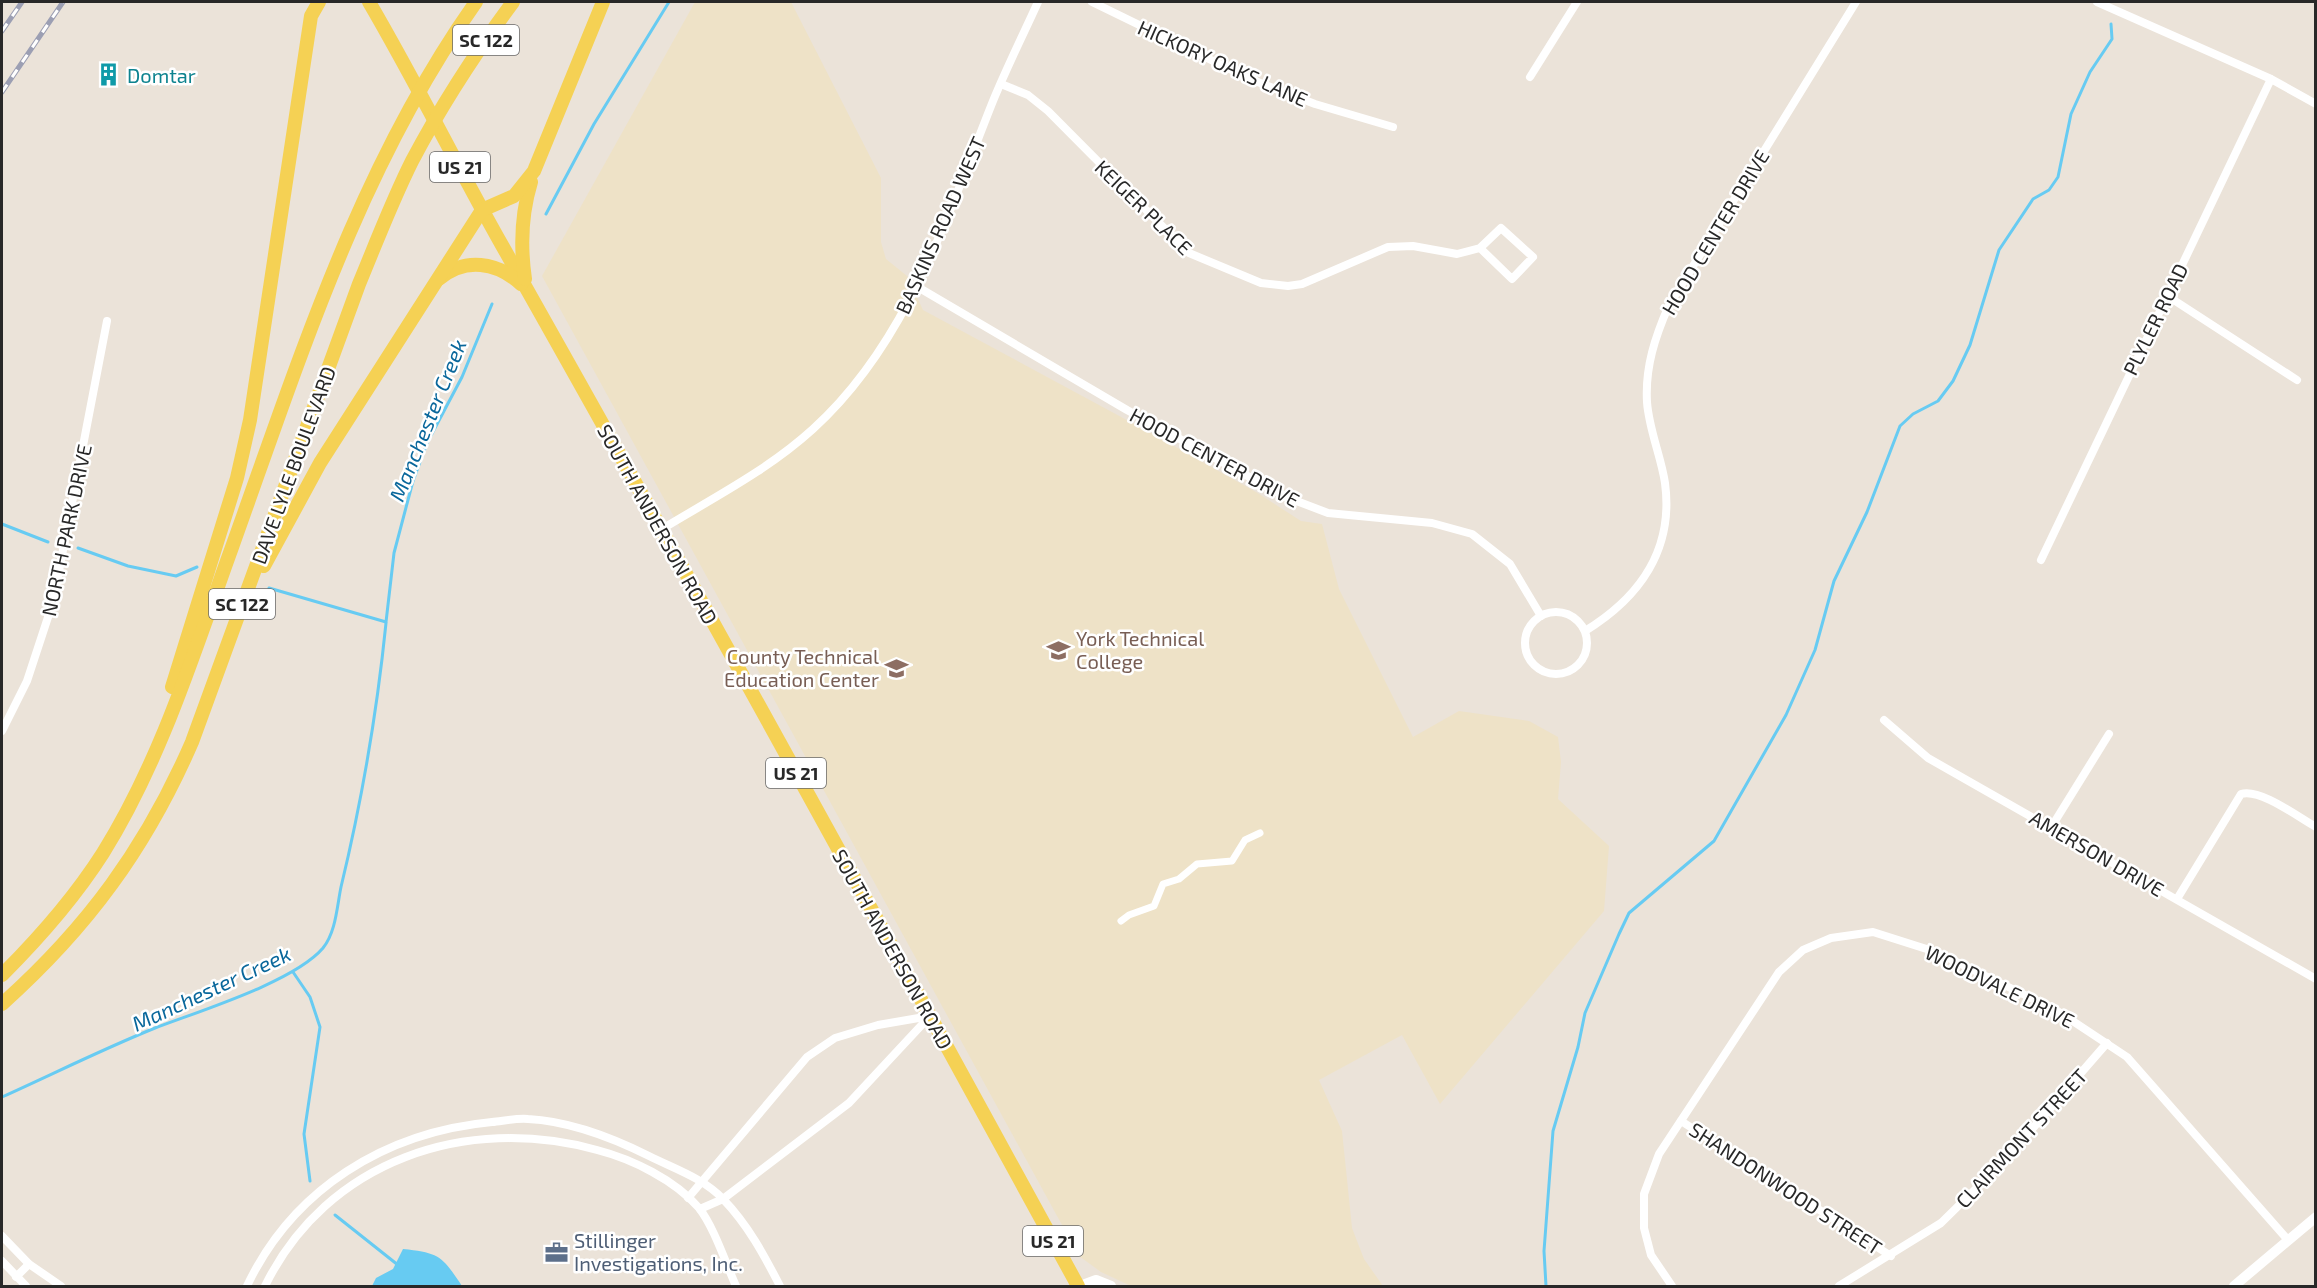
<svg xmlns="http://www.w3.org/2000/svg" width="2317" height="1288" viewBox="0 0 2317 1288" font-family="'Exo 2',sans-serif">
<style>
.education{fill:#eee2c7}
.water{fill:#67cbf2}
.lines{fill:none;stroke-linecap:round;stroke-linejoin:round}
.stream{stroke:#67cbf2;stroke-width:3}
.pedestrian{stroke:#fff;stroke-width:7}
.minor{stroke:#fff;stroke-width:8}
.tertiary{stroke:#fff;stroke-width:10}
.primary{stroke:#f5d154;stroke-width:14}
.rail-casing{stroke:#9c9fb3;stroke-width:5}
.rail{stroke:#fff;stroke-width:3;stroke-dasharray:9;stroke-linecap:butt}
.labels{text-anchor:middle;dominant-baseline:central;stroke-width:5;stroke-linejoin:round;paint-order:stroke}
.shield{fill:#fff;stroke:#686868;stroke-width:1.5}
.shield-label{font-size:18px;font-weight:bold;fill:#282828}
.street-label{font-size:20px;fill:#282828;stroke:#fff}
.culture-label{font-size:20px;fill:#0d838f;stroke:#fff;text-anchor:start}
.education-label{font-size:20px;fill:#785e54;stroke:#fff;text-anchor:start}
.service-label{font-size:20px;fill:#4e5e75;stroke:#fff;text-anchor:start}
.water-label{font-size:21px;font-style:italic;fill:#09679b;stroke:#fff}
</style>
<rect width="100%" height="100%" fill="#ebe3d9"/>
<path class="education" d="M695 2H791L881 178V242L886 259 907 276 923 310 1149 432 1256 492 1301 521 1322 524 1339 589 1413 737 1459 711 1529 721 1558 737 1561 762 1558 799 1609 846 1604 911 1440 1104 1402 1035 1319 1080 1342 1131 1352 1228 1364 1259 1383 1286H1131L1101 1272 1079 1256 542 276Z"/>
<path class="water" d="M403 1249C440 1253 442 1256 462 1286H372L376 1278 393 1269Z"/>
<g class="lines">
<g class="stream">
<path d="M546 214 594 124 669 2"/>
<path d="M2 524 48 542"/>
<path d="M78 548 128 566 176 576 197 567"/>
<path d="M269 588 386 622 394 553 413 481 427 443 462 377 492 304"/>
<path d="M293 972 310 997 320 1027 304 1134 310 1181"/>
<path d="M2 1097C53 1074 103 1049 155 1028 199 1011 294 982 323 948 336 932 337 906 341 887 362 800 377 712 386 623"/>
<path d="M335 1215 398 1265"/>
<path d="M1546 1286 1544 1251 1553 1131 1578 1047 1585 1013 1619 934 1629 913 1714 841 1786 715 1815 650 1834 581 1867 512 1900 426 1913 414 1938 401 1953 381 1970 345 1999 250 2033 199 2049 190 2058 177 2071 114 2090 72 2112 39 2111 24"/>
</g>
<path class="pedestrian" d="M1121 921 1129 915 1154 906 1163 884 1179 879 1197 864 1232 861 1245 840 1260 833"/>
<g class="minor">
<path d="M1092 2 1250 79 1315 104 1393 127"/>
<path d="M2097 2 2271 79 2316 104"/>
<path d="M1530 77 1577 2"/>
<path d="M1001 84 1028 95 1048 111 1189 253 1261 283 1288 286 1302 284 1388 247 1413 246 1457 254 1480 248 1512 279 1533 257 1501 228 1480 248"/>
<path d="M916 286 1127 410 1286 497 1328 513 1432 523 1472 534 1510 564 1541 616"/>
<path d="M2166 295 2297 380"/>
<path d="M662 529C713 498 768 470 813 429 908 343 947 216 993 101 1007 67 1023 35 1038 2"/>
<path d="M2041 560 2271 79"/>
<circle cx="1556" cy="643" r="31"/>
<path d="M1585 631C1639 598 1674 550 1665 483 1661 456 1649 430 1647 402 1645 367 1655 337 1669 305L1856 2"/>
<path d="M1884 720 1928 758 2316 979"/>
<path d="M2 731 27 681 53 602 107 321"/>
<path d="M2052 826 2109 734"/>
<path d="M2177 899 2241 794C2260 788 2298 817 2316 827"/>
<path d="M1681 1121 1891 1256"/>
<path d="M688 1198 807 1057 835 1038 878 1025 930 1016"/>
<path d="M700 1209 723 1199 849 1103 930 1016"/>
<path d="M2 1236 29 1264 61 1286"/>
<path d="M2 1261 26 1286"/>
<path d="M16 1277 29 1264"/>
<path d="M247 1286C293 1189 385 1132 492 1122 503 1121 516 1118 528 1119 569 1121 613 1138 649 1156 675 1169 703 1178 723 1199 748 1225 764 1255 780 1286"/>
<path d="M265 1286C327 1160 466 1114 597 1150 632 1159 675 1180 699 1208 714 1227 726 1264 736 1286"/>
<path d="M1672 1286 1651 1255 1644 1228V1194L1659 1154 1779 972 1803 950 1831 938 1873 932 1936 952 2056 1010 2127 1057 2288 1240"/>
<path d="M1839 1286 1941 1223 2006 1159 2107 1043"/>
</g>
<g class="tertiary">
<path d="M1080 1286 1096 1280 1111 1286"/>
<path d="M2234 1286 2316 1217"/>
</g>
<g class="primary">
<path d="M369 2C416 82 457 166 503 247 698 592 888 939 1078 1286"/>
<path d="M439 279C465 257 497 262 521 284"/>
<path d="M525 279C520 245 521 215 531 182"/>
<path d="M264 566 320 463 482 210 514 196 534 171 603 2"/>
<path d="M172 687 237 478 250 420 311 16 319 2"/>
<path d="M2 975C39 938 75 897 103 853 161 760 194 652 231 550 299 361 359 167 476 2"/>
<path d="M2 1004C87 928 146 848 192 742L359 284C376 243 392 201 412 161 441 106 476 52 513 2"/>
</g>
<defs>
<g id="rail">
<path d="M2 31 22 2"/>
<path d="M2 92 63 2"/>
</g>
</defs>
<use href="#rail" class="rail-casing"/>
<use href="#rail" class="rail"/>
</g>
<defs>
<symbol id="building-bare" viewBox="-9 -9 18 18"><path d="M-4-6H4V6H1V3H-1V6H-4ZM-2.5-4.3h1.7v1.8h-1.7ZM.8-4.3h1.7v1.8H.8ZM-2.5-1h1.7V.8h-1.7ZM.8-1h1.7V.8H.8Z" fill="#0f9aa8" stroke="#fff" stroke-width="2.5" paint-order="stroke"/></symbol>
<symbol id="university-bare" viewBox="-9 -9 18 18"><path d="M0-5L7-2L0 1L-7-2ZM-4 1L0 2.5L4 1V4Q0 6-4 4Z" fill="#8d6e63" stroke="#fff" stroke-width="2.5" paint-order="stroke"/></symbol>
<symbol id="school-bare" viewBox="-9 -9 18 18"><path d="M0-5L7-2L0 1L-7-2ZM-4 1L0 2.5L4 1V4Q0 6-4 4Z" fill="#8d6e63" stroke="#fff" stroke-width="2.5" paint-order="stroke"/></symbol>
<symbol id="office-bare" viewBox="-9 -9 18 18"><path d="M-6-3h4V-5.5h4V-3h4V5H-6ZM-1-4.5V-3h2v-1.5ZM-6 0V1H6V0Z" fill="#5c6f8a" stroke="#fff" stroke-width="2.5" paint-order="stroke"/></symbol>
</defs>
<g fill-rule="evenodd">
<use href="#building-bare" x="92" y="58" width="33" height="33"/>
<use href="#university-bare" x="1042" y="634" width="33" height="33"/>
<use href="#school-bare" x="880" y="652" width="33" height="33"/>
<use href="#office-bare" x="540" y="1236" width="33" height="33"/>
</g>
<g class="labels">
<g class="shield">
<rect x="453" y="25" width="66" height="30" rx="4.5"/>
<rect x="430" y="152" width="60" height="30" rx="4.5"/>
<rect x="209" y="589" width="66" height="30" rx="4.5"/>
<rect x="766" y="758" width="60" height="30" rx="4.5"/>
<rect x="1023" y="1226" width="60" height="30" rx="4.5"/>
</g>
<g class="shield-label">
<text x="486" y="40">SC 122</text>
<text x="460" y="167">US 21</text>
<text x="242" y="604">SC 122</text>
<text x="796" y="773">US 21</text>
<text x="1053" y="1241">US 21</text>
</g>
<g class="street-label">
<text transform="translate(1223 63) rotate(24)">HICKORY OAKS LANE</text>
<text transform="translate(1144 207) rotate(44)">KEIGER PLACE</text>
<text transform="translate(940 225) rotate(-66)">BASKINS ROAD WEST</text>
<text transform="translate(1715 232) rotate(-59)">HOOD CENTER DRIVE</text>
<text transform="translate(2155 319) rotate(-64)">PLYLER ROAD</text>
<text transform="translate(1215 457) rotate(28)">HOOD CENTER DRIVE</text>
<text transform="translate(293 465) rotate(-70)">DAVE LYLE BOULEVARD</text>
<text transform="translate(658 524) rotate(61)">SOUTH ANDERSON ROAD</text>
<text transform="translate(66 530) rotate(-78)">NORTH PARK DRIVE</text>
<text transform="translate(2097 853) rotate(30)">AMERSON DRIVE</text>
<text transform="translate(893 949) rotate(61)">SOUTH ANDERSON ROAD</text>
<text transform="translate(2000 986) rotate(26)">WOODVALE DRIVE</text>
<text transform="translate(2021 1138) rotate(-47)">CLAIRMONT STREET</text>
<text transform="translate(1786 1188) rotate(33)">SHANDONWOOD STREET</text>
</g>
<g class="culture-label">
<text x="127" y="75">Domtar</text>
</g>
<g class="education-label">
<text x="1076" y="638">York Technical<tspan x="1076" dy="23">College</tspan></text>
<text x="879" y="656" text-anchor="end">County Technical<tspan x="879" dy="23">Education Center</tspan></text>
</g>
<g class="service-label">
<text x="574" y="1240">Stillinger<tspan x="574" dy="23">Investigations, Inc.</tspan></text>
</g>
<g class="water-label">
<text transform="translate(427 420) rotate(-68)">Manchester Creek</text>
<text transform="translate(211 988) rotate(-25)">Manchester Creek</text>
</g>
</g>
<rect width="2317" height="1288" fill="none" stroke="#282828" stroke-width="6"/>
</svg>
